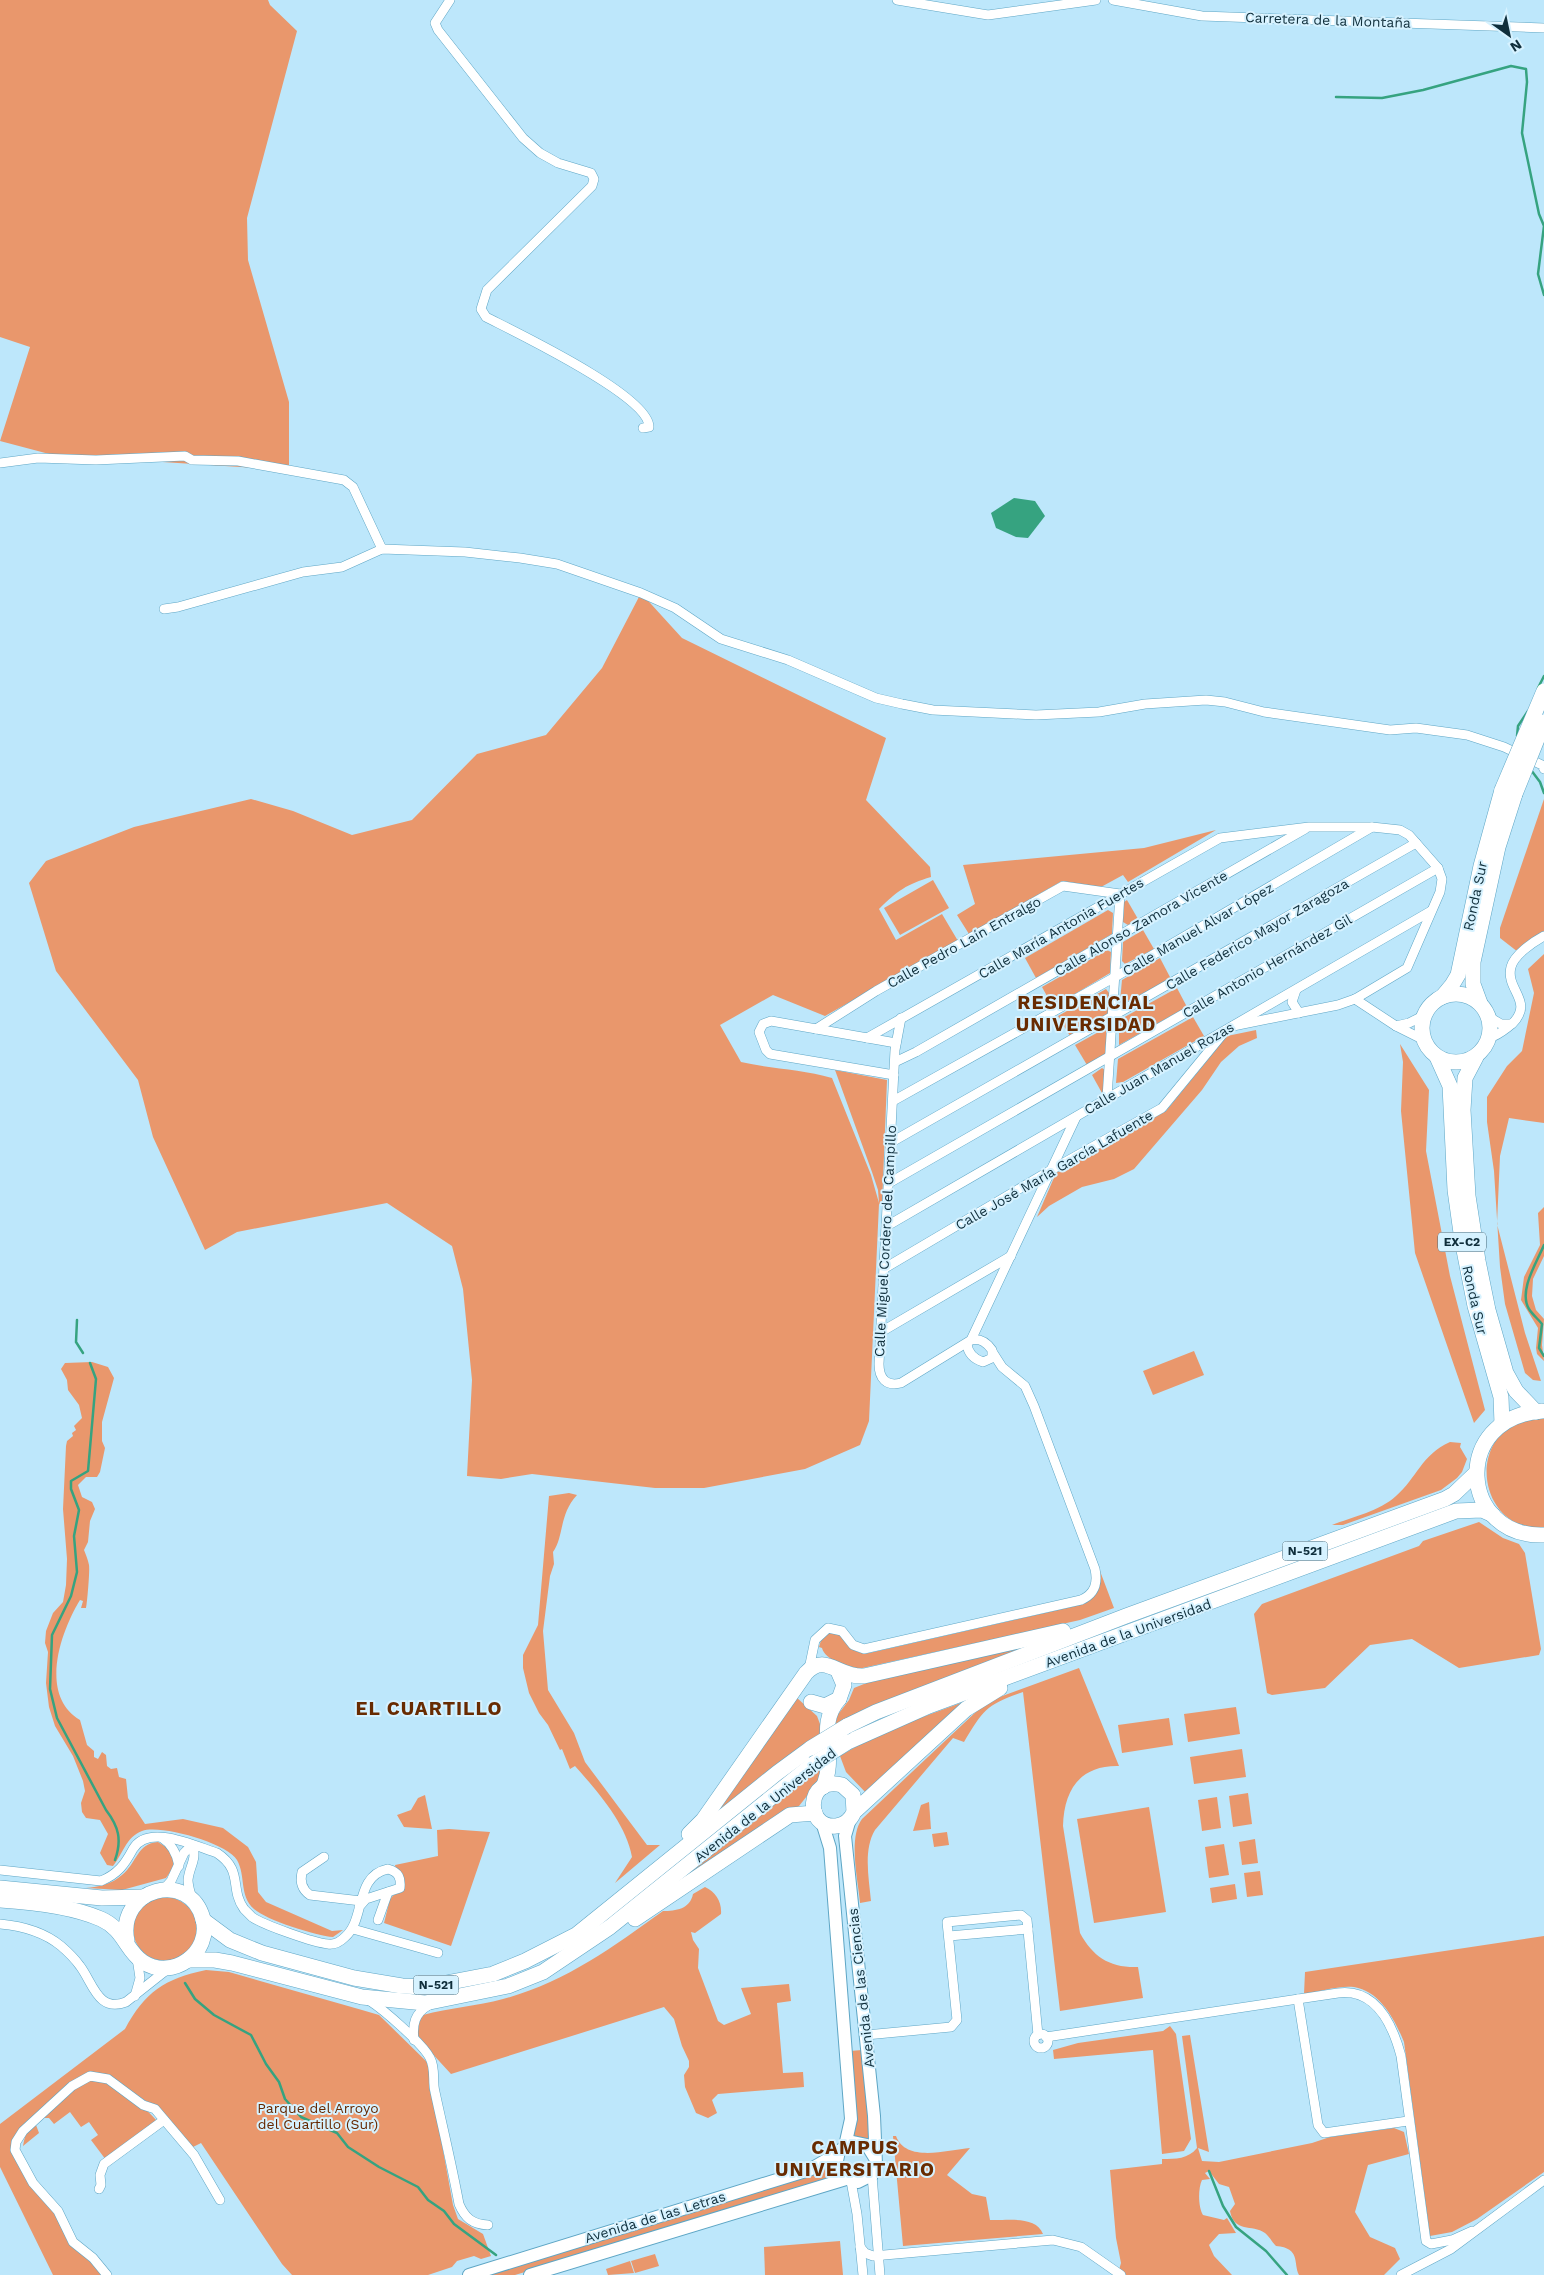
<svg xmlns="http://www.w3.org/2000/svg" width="1544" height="2275" viewBox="0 0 1544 2275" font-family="'Work Sans',sans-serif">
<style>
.green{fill:#e9976c}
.water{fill:#36a380}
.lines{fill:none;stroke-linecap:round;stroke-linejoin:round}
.stream{stroke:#36a380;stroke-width:2.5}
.minor-casing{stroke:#5ea6c5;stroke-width:10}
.secondary-casing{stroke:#5ea6c5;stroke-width:14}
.trunk-casing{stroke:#5ea6c5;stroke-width:16}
.minor{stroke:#fff;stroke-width:9}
.secondary{stroke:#fff;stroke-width:12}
.trunk{stroke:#fff;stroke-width:15}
.trunk-bridge-casing{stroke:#5ea6c5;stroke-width:16;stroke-linecap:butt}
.trunk-bridge{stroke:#fff;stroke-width:15}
.labels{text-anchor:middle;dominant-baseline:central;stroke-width:4;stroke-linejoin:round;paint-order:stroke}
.shield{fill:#d6f2ff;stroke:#4b6976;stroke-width:1}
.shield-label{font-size:12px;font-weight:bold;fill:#0f2e3b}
.street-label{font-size:14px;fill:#0f2e3b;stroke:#d6f2ff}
.park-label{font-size:14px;fill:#662800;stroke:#d6f2ff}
.district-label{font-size:19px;font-weight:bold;letter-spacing:1px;fill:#682b01;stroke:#d6f2ff}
</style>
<rect width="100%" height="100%" fill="#bde7fb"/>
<g class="green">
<path d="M0 0H268L270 5 297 31 247 218 248 260 289 402V470L53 455 0 441 30 347 0 337Z"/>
<path d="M641 593 682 638 886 738 866 800 930 867 931 877C907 884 897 891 879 909L896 940 942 914 958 941 825 1016 773 995 720 1025 741 1062C771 1069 802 1069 832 1078L871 1175 879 1203 878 1190 872 1172 835 1070 887 1080 882 1205 879 1204 869 1421 860 1445 805 1469 704 1488H655L532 1474 501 1479 467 1476 472 1380 463 1289 452 1246 387 1203 237 1232 205 1250 153 1137 138 1080 56 971 29 883 46 861 134 827 251 799 293 811 352 835 412 820 477 754 546 735 602 668Z"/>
<path d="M1544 799V933L1518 952 1500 938V928Z"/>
<path d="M1216 830 1128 882 1123 875 1101 887 1062 881 969 934 957 915 975 904 963 865 1144 848Z"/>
<path d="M933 880 949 908 900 935 884 908Z"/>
<path d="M1127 900 1138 919 1128 925 1123 922 1124 902Z"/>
<path d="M1108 910 1113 913 1112 934 1036 978 1025 958Z"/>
<path d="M1143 930 1154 949 1125 964 1122 961 1123 942Z"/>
<path d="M1107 950 1111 952 1110 973 1053 1007 1042 987Z"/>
<path d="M1544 954V1123L1509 1118 1500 1156 1497 1224 1525 1333 1541 1381 1533 1380 1525 1373 1505 1304 1500 1267 1494 1171 1487 1122V1097L1507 1066 1522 1051 1534 993 1528 969Z"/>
<path d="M1160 958 1171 979 1122 1004 1120 1001 1122 980Z"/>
<path d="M1177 988 1187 1007 1119 1045V1024L1121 1019Z"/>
<path d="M1106 989 1109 993 1108 1014 1070 1036 1058 1016Z"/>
<path d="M1193 1017 1204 1036 1123 1082 1116 1083 1118 1059Z"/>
<path d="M1104 1029 1107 1031 1105 1054 1087 1065 1075 1045Z"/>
<path d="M1256 1030 1257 1038 1239 1046 1221 1062 1202 1090 1134 1169 1114 1179 1082 1187 1049 1206 1037 1217 1056 1173 1166 1111 1227 1036Z"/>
<path d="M1400 1044 1429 1090 1426 1151 1450 1276 1485 1410 1474 1423 1415 1253 1401 1111 1403 1062Z"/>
<path d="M1102 1068 1105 1070V1092L1102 1093 1092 1075Z"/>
<path d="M1544 1207V1256L1533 1279 1532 1296 1536 1310 1544 1319 1542 1345 1544 1361 1537 1354 1536 1348 1538 1328 1521 1300 1524 1277 1540 1245 1538 1213Z"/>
<path d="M1194 1351 1204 1375 1153 1395 1143 1371Z"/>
<path d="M92 1362 108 1367 114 1378 102 1422V1441L105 1448 100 1472 97 1477H86L78 1485 82 1497 92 1502 95 1509 90 1521 88 1542 84 1550C86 1555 88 1560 89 1565 90 1570 87 1605 86 1608H81L83 1601 80 1600C61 1631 38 1695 80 1720L87 1745 94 1751V1757L98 1759 102 1752 106 1755 107 1766 111 1769 117 1768 119 1777 126 1779 128 1798 145 1824 183 1819 223 1828 248 1847 256 1862 258 1892 266 1902 332 1931 343 1930 333 1937C317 1936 266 1920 254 1909 239 1896 246 1876 237 1860 227 1843 160 1824 142 1831 126 1837 123 1854 113 1866L107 1865 100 1853 108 1834 100 1820 86 1818 82 1812 81 1803 85 1791 83 1781 73 1756 55 1726 49 1707 46 1683 48 1652 45 1643 46 1631 53 1613 63 1602 66 1585 67 1559 63 1509 66 1446 67 1441 73 1436 72 1433 76 1430 74 1426 82 1418 79 1405 68 1390 67 1380 61 1369 65 1363Z"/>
<path d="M1544 1418V1527C1485 1534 1464 1448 1517 1423 1525 1419 1536 1419 1544 1418Z"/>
<path d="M1450 1442 1461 1443 1460 1447 1467 1459 1462 1472 1457 1478 1441 1490 1343 1525H1332C1352 1517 1380 1511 1396 1496 1417 1478 1421 1455 1450 1442Z"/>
<path d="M569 1493 577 1495C559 1514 564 1537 553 1552L554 1564 550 1576 543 1631 548 1690 574 1733 585 1762 647 1845H660L615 1883 632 1857C626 1823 597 1791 575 1766L570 1769 562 1749 560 1750 548 1725 539 1713 529 1693 523 1668V1655L538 1625 549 1496Z"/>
<path d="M1479 1522 1503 1538 1519 1544 1525 1553 1541 1649 1539 1655 1459 1668 1412 1639 1370 1645 1325 1688 1272 1695 1267 1693 1254 1614 1262 1604 1419 1546 1423 1541Z"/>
<path d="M1100 1571 1114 1608 1080 1620 858 1669C847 1667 825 1660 822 1648L819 1647 822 1637 831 1632 841 1635C849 1645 854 1655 869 1653L1084 1604C1097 1595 1102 1587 1100 1571Z"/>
<path d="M1039 1641 836 1725V1717L849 1700 854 1688 869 1682Z"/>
<path d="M1079 1668 1119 1766C1080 1765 1064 1790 1063 1826L1080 1933C1093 1957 1110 1968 1138 1967L1143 1998 1060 2011 1023 1692C987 1704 983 1710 964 1742L953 1738 875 1830C863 1850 869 1879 871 1901L860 1903C858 1880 848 1838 862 1819L979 1709 997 1698Z"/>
<path d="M796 1697 817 1716 823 1732 714 1816Z"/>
<path d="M966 1701 868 1795 846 1772 840 1756C878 1732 923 1717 966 1701Z"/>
<path d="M1236 1707 1240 1734 1188 1742 1184 1714Z"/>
<path d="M1169 1718 1173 1745 1122 1753 1118 1725Z"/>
<path d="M1242 1749 1246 1777 1194 1784 1190 1757Z"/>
<path d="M825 1766 826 1772 799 1806 668 1891 784 1795Z"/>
<path d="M1248 1793 1252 1824 1233 1827 1229 1796Z"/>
<path d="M425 1795 432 1829 404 1827 397 1815 411 1810 418 1798Z"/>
<path d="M1217 1797 1221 1828 1202 1831 1198 1800Z"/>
<path d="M929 1802 931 1829 913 1831 921 1805Z"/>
<path d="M1149 1807 1166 1912 1094 1923 1077 1819Z"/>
<path d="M449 1829 490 1832 451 1946 384 1923 390 1899 400 1888 395 1865 438 1856 437 1830Z"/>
<path d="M947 1832 949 1845 934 1847 932 1834Z"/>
<path d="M1255 1839 1258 1863 1242 1865 1239 1842Z"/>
<path d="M158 1842 169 1849 174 1858 173 1868 166 1878 122 1890 86 1888C99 1887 112 1884 122 1875 137 1863 137 1843 158 1842Z"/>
<path d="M1224 1844 1229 1875 1209 1878 1205 1847Z"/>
<path d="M1260 1871 1263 1895 1247 1897 1244 1873Z"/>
<path d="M1235 1884 1237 1899 1212 1903 1210 1888Z"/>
<path d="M705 1887C716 1892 722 1902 721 1914L695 1933 691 1932 693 1940 699 1949 698 1968 718 2021 724 2025 751 2014 741 1988 789 1984 791 2001 777 2003 783 2073 803 2072 804 2087 718 2094 712 2100 717 2113 708 2118 696 2113 685 2087 684 2075 689 2067V2061L682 2046 674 2019 664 2007 451 2074 418 2038 417 2023 423 2015C449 2008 477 2006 503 1999 564 1983 613 1947 663 1911 676 1911 690 1909 693 1894Z"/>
<circle cx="165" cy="1929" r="32"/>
<path d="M1544 1936V2172L1477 2219 1452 2232 1430 2236 1404 2042C1395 2020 1380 1991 1354 1987 1339 1985 1319 1992 1304 1994L1305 1972Z"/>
<path d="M206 1970 229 1972 362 2010 379 2015 426 2061 429 2067V2086L439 2128 453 2205 458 2219 483 2234 491 2256 481 2259 474 2256 457 2261 452 2267 428 2275H292L282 2264 201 2143 191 2148 158 2109 109 2077 71 2083 16 2144 36 2186 64 2227 103 2275H53L0 2167V2124L125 2029C145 1992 164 1979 206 1970Z"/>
<path d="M1170 2026 1176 2034 1191 2139 1184 2151 1162 2154 1153 2050 1054 2059 1053 2050 1078 2043 1163 2031Z"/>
<path d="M1190 2035 1209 2152 1198 2148 1202 2161 1219 2162 1312 2143 1330 2137 1394 2128 1404 2132 1409 2154 1368 2165 1355 2212 1370 2237 1395 2248 1400 2259 1384 2275H1299C1293 2263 1301 2248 1276 2246 1272 2242 1269 2236 1265 2233 1252 2224 1234 2233 1230 2211L1235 2204 1229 2187 1219 2184 1209 2171 1205 2173 1210 2179 1202 2180C1198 2188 1198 2207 1203 2215L1224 2220 1227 2218 1236 2233 1219 2234 1209 2245 1214 2256 1232 2275H1125L1119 2270 1121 2263 1116 2238 1110 2170 1162 2164V2159C1176 2159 1188 2159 1197 2148L1182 2036Z"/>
<path d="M862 2050 870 2141 858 2137H852L850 2051Z"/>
<path d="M96 2079C118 2085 142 2104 157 2121L106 2160 91 2140 98 2135 89 2122 81 2127 70 2112 54 2124 49 2118H42L36 2125 39 2133 23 2146C24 2140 26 2132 29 2128 41 2113 78 2083 96 2079Z"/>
<path d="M893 2136H896C906 2163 947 2150 970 2148L947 2175 972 2194 986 2197 990 2220C1006 2221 1036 2215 1043 2234L903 2246Z"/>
<path d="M832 2167 836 2178 515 2275H483Z"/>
<path d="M840 2241 843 2275H765L764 2247Z"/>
<path d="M655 2254 659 2266 635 2273 631 2261Z"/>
<path d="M630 2261 634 2273 608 2275 606 2269Z"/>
</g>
<path class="water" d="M1014 498 1035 501 1045 516 1028 538 1016 537 996 528 991 513Z"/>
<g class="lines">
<g class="stream">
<path d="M1336 97 1382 98 1423 90 1511 66 1526 69 1527 82 1522 133 1539 214 1544 226 1538 274 1544 295"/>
<path d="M1538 688 1544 676"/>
<path d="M1517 736 1518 726 1528 711"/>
<path d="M1531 770 1540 782 1544 793"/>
<path d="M1544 1245C1537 1262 1518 1291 1529 1309 1532 1314 1538 1319 1542 1324L1539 1348 1544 1356"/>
<path d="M77 1320 76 1342 83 1353"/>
<path d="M90 1363 96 1379 88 1471 71 1481V1489L79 1510 74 1536 77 1572 71 1596 52 1635 50 1689 57 1718 106 1810C119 1827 122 1840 115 1860"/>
<path d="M185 1983 195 1999 214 2015 251 2035 266 2064 279 2082 285 2099 301 2117 337 2133 348 2147 379 2167 418 2187 428 2200 444 2211 454 2224 496 2255"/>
<path d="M1209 2171 1223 2206 1236 2227 1266 2251 1287 2275"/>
</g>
<defs>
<g id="minor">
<path d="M450 0 435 23 438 30 523 138 540 153 558 163 591 173 594 179 592 186 487 290 481 309 486 317C513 331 650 396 649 427L643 428"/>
<path d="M897 0 988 15 1096 0"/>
<path d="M1113 0 1202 16 1544 28"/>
<path d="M0 463 38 458 96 460 185 456 192 460 238 461 344 480 353 487 382 549"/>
<path d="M164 609 178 607 303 572 342 567 382 549 465 552 520 558 557 564 641 593 675 608 721 639 788 660 876 698 902 704 933 710 1036 715 1099 712 1145 704 1206 700 1225 702 1264 712 1390 730 1416 728 1467 735 1504 747 1542 765 1544 769"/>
<path d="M1296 990 1292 1002 1299 1013"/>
<path d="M1355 999 1396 1026 1424 1040"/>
<path d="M1489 1017 1501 1024H1511"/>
<path d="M901 1018 895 1050 879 1364C879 1378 886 1387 901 1383L971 1340 1076 1117"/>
<path d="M1396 1026 1409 1023 1425 1015"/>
<path d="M816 1029 876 991 1063 886 1120 894 1107 1098"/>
<path d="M867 1038 1220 838 1309 827H1372L1400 830 1409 835 1438 868 1442 879 1440 892 1407 968 1355 999 1338 1005 1233 1026"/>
<path d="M1489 1038C1499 1035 1504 1030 1512 1024 1535 1001 1505 990 1511 967 1514 955 1533 942 1544 936"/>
<path d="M895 1062 916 1052 1305 829"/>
<path d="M894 1075 770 1054 766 1050 759 1032 763 1024 771 1021 896 1043"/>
<path d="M893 1101 1115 977 1372 827"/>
<path d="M890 1143 1416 843"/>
<path d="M889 1183 1438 868"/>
<path d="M887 1226 1431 911"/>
<path d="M885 1268 1051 1170 1162 1108 1222 1035"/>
<path d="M881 1332 1011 1256"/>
<path d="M967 1344C968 1354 974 1359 983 1362L992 1358V1350C987 1343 981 1338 971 1340"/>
<path d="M809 1669 815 1640 828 1628 842 1631 853 1645 864 1649 1081 1600C1095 1594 1098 1583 1095 1569L1034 1406 1025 1386 1002 1367 993 1353"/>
<path d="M162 1838C172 1844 177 1855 179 1866"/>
<path d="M192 1845C198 1858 189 1867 188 1880 188 1887 191 1894 192 1900"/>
<path d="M324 1857 302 1872C300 1881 301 1889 310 1895L361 1901"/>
<path d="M0 1870 101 1881C118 1874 125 1864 133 1849 148 1823 195 1846 217 1853 244 1871 229 1888 244 1909 246 1911 250 1915 252 1917 263 1925 315 1943 328 1944 335 1945 341 1941 345 1937 366 1919 354 1876 388 1869 399 1872 401 1878 400 1888L366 1899 359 1907"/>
<path d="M163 1890 171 1881 184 1853 192 1845"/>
<path d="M378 1920 388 1892"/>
<path d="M0 1924C22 1926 44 1932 61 1946 68 1952 75 1959 80 1966 93 1983 98 2013 126 2002L169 1968"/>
<path d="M353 1929 438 1953"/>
<path d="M949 1936 1028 1929"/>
<path d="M135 1996 140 1978 137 1958"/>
<path d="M1298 1999 1318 2125 1324 2133 1408 2121"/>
<path d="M370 2001C384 2010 423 2044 430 2058 436 2069 432 2081 435 2092 443 2129 452 2166 459 2204 465 2218 472 2224 488 2225"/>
<circle cx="1041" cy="2041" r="7"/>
<path d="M866 2035 951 2027 957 2020 947 1922 1021 1915 1027 1920 1038 2035"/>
<path d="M1046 2037 1338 1993C1377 1988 1393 2026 1401 2056L1426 2241 1431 2244 1452 2240 1472 2231"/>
<path d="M414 2040C412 2024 415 2013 429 2005"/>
<path d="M872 2175 880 2275"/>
<path d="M851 2181 857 2214 863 2275"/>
<path d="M99 2189 101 2185 100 2175 104 2164 164 2120"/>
<path d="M860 2247 865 2253 873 2256 1053 2240 1081 2247 1121 2275"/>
<path d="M107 2275 93 2258 73 2242 58 2211 33 2183 15 2150 16 2142 23 2131 72 2086 90 2076 108 2079 143 2105 155 2109 194 2155 220 2200"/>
<path d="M1401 2275 1451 2249 1544 2180"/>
</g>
<g id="secondary">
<path d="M850 1819 845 1836 874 2116 876 2164 872 2175 858 2182 844 2178 836 2166 839 2151 853 2142 867 2145 875 2158"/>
<path d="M822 1822 830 1848 851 2119 845 2146"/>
<path d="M469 2275 809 2170 837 2154"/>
<path d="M530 2275 846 2179"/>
</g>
<g id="trunk">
<circle cx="1456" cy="1028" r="34"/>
<path d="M1442 997 1452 985 1458 975 1481 866 1502 790"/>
<path d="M1480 1003 1473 984V962L1498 847 1515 794"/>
<path d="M1437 1057 1450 1086 1455 1190 1462 1240 1475 1306 1501 1397 1502 1424"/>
<path d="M1476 1057 1465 1078 1463 1110 1468 1196 1478 1261 1488 1310 1506 1373 1516 1391 1536 1412"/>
<path d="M1542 1411C1451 1417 1459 1538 1544 1535"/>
<path d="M811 1702 825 1706 839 1699 844 1685 838 1671"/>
<path d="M847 1726 876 1712 1126 1616 1445 1499 1454 1494 1476 1473"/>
<path d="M848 1742 929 1706 1456 1511 1482 1510 1493 1515"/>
<path d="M823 1787C838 1755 815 1726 839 1699"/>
<path d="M854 1812 853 1795 842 1785C806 1775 804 1829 836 1826 845 1825 851 1819 854 1812L966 1709 1000 1688"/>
<path d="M689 1834 703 1820 806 1673C825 1652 839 1678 864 1676L1063 1631"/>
<path d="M0 1888 102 1898 143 1897"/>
<path d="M0 1900C32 1902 71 1906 101 1919 124 1929 126 1951 143 1962 172 1981 212 1953 203 1919 190 1869 116 1888 127 1941"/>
<path d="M635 1919 790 1815 815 1813"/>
<path d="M203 1920 230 1940 262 1953 354 1978 402 1986 425 1987 493 1974 525 1961 576 1935 777 1773 811 1748"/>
<path d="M188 1960H215L232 1963 362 1997 425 2003 508 1986 543 1972 610 1927 813 1764"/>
</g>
</defs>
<use href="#minor" class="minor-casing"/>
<use href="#secondary" class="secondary-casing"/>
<use href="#trunk" class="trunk-casing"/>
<use href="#minor" class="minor"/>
<use href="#secondary" class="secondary"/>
<use href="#trunk" class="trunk"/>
<defs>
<g id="trunk-bridge">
<path d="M1502 790 1544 691"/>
<path d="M1515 794 1544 722"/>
<path d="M811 1748 847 1726"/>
<path d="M813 1764 848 1742"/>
</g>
</defs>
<use href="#trunk-bridge" class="trunk-bridge-casing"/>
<use href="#trunk-bridge" class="trunk-bridge"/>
</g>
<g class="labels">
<g class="shield">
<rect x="1438" y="1232.5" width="48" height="19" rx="4"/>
<rect x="1282.5" y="1541.5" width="45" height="19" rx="4"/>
<rect x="413.5" y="1975.5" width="45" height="19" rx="4"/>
</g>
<g class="shield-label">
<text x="1462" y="1242">EX-C2</text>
<text x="1305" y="1551">N-521</text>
<text x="436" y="1985">N-521</text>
</g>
<g class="street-label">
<text transform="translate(1328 20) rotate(2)">Carretera de la Montaña</text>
<text transform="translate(1475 896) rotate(-78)">Ronda Sur</text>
<text transform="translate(1141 923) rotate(-30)">Calle Alonso Zamora Vicente</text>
<text transform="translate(1061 928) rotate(-30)">Calle María Antonia Fuertes</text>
<text transform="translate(1198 929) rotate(-30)">Calle Manuel Alvar López</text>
<text transform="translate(1257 934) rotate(-30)">Calle Federico Mayor Zaragoza</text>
<text transform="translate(964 942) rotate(-29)">Calle Pedro Laín Entralgo</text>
<text transform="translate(1267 966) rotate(-30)">Calle Antonio Hernández Gil</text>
<text transform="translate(1159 1068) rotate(-30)">Calle Juan Manuel Rozas</text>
<text transform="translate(1054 1170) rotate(-30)">Calle José María García Lafuente</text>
<text transform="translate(885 1241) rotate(-87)">Calle Miguel Cordero del Campillo</text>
<text transform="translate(1475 1300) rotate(77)">Ronda Sur</text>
<text transform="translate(1128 1633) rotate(-20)">Avenida de la Universidad</text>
<text transform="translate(765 1805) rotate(-38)">Avenida de la Universidad</text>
<text transform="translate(861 1988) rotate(-96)">Avenida de las Ciencias</text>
<text transform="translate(655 2217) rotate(-17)">Avenida de las Letras</text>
</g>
<g class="park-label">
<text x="318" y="2108">Parque del Arroyo<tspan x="318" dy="16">del Cuartillo (Sur)</tspan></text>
</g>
<g class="district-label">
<text x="1086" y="1002">RESIDENCIAL<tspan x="1086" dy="22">UNIVERSIDAD</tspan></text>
<text x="429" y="1708">EL CUARTILLO</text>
<text x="855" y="2147">CAMPUS<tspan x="855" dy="22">UNIVERSITARIO</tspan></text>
</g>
</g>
<g transform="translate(1509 35) rotate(147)" stroke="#d6f2ff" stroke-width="4" paint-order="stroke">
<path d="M0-4L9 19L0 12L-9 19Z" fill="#0f2e3b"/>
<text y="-8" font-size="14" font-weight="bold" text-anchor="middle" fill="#0f2e3b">N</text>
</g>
</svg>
